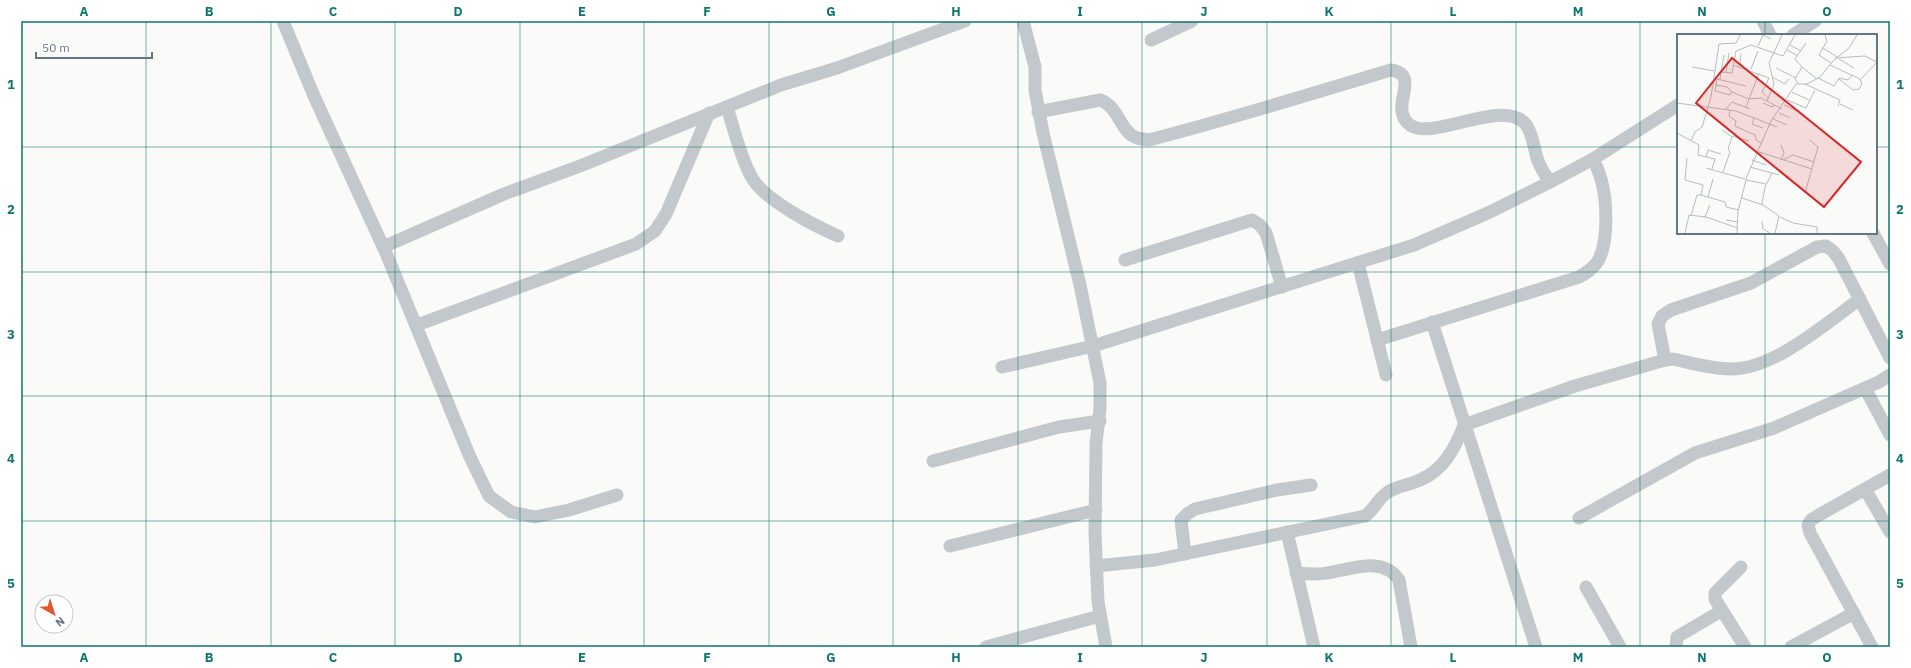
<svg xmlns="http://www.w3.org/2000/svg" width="1911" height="668" viewBox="0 0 1911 668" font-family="'IBM Plex Sans',sans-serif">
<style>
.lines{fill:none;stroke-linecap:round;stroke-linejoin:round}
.minor{stroke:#c3c8cc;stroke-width:13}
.grid{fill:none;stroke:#0f766e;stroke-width:1;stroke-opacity:0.55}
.inset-road{fill:none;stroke:#b5bdc2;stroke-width:1}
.view{fill:#d62828;fill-opacity:0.15;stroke:#d62828;stroke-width:2}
.inset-edge{fill:none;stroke:#657683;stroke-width:2}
.neatline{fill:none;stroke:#0f766e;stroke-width:1.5}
.grid-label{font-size:13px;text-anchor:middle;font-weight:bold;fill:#0f766e}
</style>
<rect width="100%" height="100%" fill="#fafaf8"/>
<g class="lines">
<g class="minor">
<path d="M283 21 314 96 386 253 470 457 489 496 511 512 535 517 569 510 617 495"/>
<path d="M1023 21 1035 67V90L1043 133 1080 285 1100 383V409L1096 443 1095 533 1098 602 1106 647"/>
<path d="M1763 21 1770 35"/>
<path d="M1793 35 1815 21"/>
<path d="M1151 40 1192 21"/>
<path d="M727 107C734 129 740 156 751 176 762 199 815 226 838 236"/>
<path d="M1038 112 1100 100C1119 106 1119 131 1137 138 1140 139 1145 139 1149 140 1231 119 1310 94 1391 70 1423 75 1387 108 1410 125 1433 142 1507 95 1527 126 1533 136 1534 148 1537 158 1540 167 1545 175 1550 182"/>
<path d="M1873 233 1890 264"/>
<path d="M383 247 504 194 580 166 781 85 837 68 965 21"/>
<path d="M1125 260 1252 220 1260 225 1266 233 1282 287"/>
<path d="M1358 263 1386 375"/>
<path d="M1432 322 1536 647"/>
<path d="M417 325 636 244 655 231 666 214 709 113"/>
<path d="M1377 340 1579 277C1586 273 1593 269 1598 261 1609 242 1607 199 1601 179 1599 172 1596 165 1593 159"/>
<path d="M1665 360 1658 324 1662 316 1671 310 1751 283 1817 247 1826 246 1833 251 1839 259 1890 358"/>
<path d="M1002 367 1093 346 1414 245 1490 212 1550 182 1593 159 1678 105"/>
<path d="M1865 388 1890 435"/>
<path d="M933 461 1059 427 1100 421"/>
<path d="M1865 489 1890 532"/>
<path d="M1579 518 1695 453 1774 428 1879 382 1890 375"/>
<path d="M1287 532 1314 647"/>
<path d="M950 546 1096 510"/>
<path d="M1185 554 1181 520 1187 514 1195 509 1277 490 1311 485"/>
<path d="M1096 566 1155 560 1365 516C1375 509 1378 498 1388 492 1397 486 1410 485 1420 480 1444 470 1455 448 1464 425L1575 386 1665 360 1673 359C1691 363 1711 369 1730 369 1773 370 1825 324 1860 299"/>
<path d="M1741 567 1715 593V599L1745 647"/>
<path d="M1296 573C1307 574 1317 575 1327 573 1350 570 1383 555 1399 580L1411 647"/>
<path d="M1586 587 1620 647"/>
<path d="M986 647 1100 616"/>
<path d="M1676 647 1677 637 1721 611"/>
<path d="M1791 647 1854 613"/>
<path d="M1872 647 1810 533 1808 525 1811 520 1819 515 1890 475"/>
</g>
</g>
<path class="grid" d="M146 21V647M271 21V647M395 21V647M520 21V647M644 21V647M769 21V647M893 21V647M1018 21V647M1142 21V647M1267 21V647M1391 21V647M1516 21V647M1640 21V647M1765 21V35M21 147H1678M1876 147H1890M1765 233V647M21 272H1890M21 396H1890M21 521H1890"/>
<g transform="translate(1677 34)">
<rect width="200" height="200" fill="#fafaf8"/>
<path class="inset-road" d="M148 1 150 7 142 21 154 29M113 11 124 17M81 12 86 1 94 5M146 14 160 23M110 16 121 22M158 24 188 22 200 28M162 25 177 34M56 31 92 44M153 31 183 45 185 50 182 55 176 56 162 45M63 32 64 20M15 33 38 37M125 33 140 45M99 34 119 44M74 35 81 17M45 38 55 39 59 17 74 11 106 22 118 1M49 38 52 19M95 43 108 50 112 45M141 44 157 52 162 44 171 46 175 41M43 45 47 21M184 45 200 28M121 49 118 45 125 33 118 25 129 9M128 50 163 66 161 72M39 51 50 53 55 58 72 65 84 64 105 75M55 58 53 61 38 57 40 45 69 52M115 58 132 66M91 64 85 58 92 44M110 66 129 74 138 56M90 67 97 50 92 29 105 1M0 69 59 77 100 93M86 69 95 73 98 71M163 70 176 76M107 71 124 79M69 73 82 39M49 75 55 68 73 75M53 76 52 82 59 87 58 92 78 101 79 106 84 109M102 79 113 84M77 84 75 90 86 94M96 85 110 91M45 96 55 103 51 115 53 118 46 138M0 99 22 111 21 121 38 125 35 135M55 102 72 107M14 107 18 98 25 93 34 63 42 10 59 9 63 1M104 111 107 119 104 126M79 117 135 135M29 123 31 116 44 120M10 124 8 146 26 151 24 161 48 168 49 173 62 176M75 126 89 131M106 126 116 121 137 128M73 133 102 141M29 134 68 145M69 146 89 150M128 159 141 113 133 106M31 163 36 145M65 164 86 171 102 182 98 199M85 170 88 153 95 139M14 182 20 161H24M28 183 33 171M103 183 116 189 140 193V199M49 186 61 188M85 187 86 195 93 199M8 199 12 181 29 183 61 194M60 199 61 177 70 142 94 87 119 50H130L143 43 157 26 172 14 180 1"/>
<path class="view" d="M55 24 184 128 147 173 19 69Z"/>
<rect width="200" height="200" class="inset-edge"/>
</g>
<rect width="1911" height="668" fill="none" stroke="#ffffff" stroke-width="44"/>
<g transform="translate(54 614) rotate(141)"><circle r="19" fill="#ffffff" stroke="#c1c8cd"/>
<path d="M0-3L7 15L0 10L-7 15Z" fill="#e4572e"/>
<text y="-6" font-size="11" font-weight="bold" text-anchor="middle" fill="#657683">N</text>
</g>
<path d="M36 52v6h116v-6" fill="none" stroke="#657683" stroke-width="2"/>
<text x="42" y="52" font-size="12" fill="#657683" stroke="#ffffff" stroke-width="3" paint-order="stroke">50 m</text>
<rect x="22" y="22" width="1867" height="624" class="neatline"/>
<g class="grid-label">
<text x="84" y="16">A</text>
<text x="209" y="16">B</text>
<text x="333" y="16">C</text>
<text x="458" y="16">D</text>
<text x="582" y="16">E</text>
<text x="707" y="16">F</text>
<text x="831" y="16">G</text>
<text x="956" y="16">H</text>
<text x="1080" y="16">I</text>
<text x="1204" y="16">J</text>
<text x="1329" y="16">K</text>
<text x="1453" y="16">L</text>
<text x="1578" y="16">M</text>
<text x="1702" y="16">N</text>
<text x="1827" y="16">O</text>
<text x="11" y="89">1</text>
<text x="1900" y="89">1</text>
<text x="11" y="214">2</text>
<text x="1900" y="214">2</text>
<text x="11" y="339">3</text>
<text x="1900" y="339">3</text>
<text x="11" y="463">4</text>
<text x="1900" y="463">4</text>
<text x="11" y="588">5</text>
<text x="1900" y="588">5</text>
<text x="84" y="662">A</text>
<text x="209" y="662">B</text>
<text x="333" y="662">C</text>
<text x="458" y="662">D</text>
<text x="582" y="662">E</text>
<text x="707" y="662">F</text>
<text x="831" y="662">G</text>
<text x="956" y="662">H</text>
<text x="1080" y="662">I</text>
<text x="1204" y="662">J</text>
<text x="1329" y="662">K</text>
<text x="1453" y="662">L</text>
<text x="1578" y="662">M</text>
<text x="1702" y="662">N</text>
<text x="1827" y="662">O</text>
</g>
</svg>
